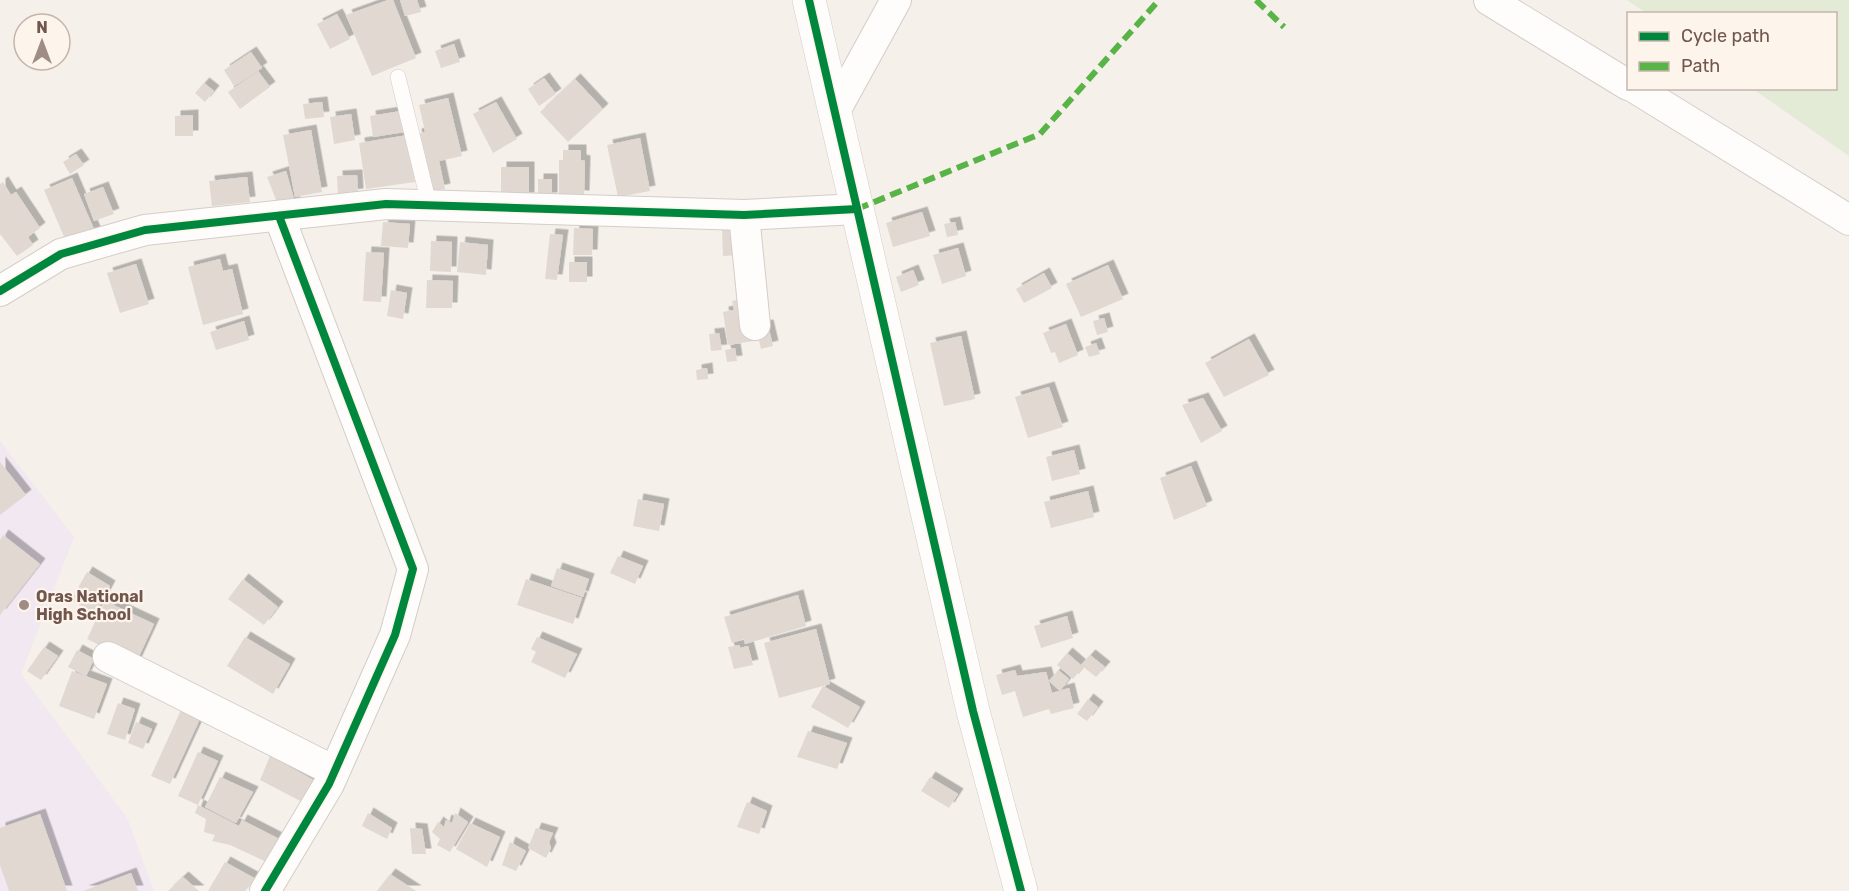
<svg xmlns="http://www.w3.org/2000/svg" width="1849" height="891" viewBox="0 0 1849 891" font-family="Rubik,sans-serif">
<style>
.education{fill:#f1e8f1}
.green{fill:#e3ead6}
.building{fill:#e1d8d2;filter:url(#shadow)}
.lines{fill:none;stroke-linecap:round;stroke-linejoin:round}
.lane-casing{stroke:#d4cdc9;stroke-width:16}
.street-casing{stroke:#d4cdc9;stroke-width:32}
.secondary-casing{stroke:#d4ccc6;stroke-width:34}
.lane{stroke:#fefdfc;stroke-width:15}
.street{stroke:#fefdfc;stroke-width:30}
.secondary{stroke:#fefdfc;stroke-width:33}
.quiet{stroke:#59b447;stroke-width:6;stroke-dasharray:12 6;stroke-linecap:butt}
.cycleway-casing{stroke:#fdf4eb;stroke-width:11}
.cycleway{stroke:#00873e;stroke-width:8}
.poi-dot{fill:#9f8c84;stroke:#fdf4eb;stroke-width:2}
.labels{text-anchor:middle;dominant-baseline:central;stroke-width:4.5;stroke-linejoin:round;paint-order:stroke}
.poi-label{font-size:16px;font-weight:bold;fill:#71564d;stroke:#fdf4eb;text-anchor:start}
</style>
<defs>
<filter id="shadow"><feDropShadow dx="5.5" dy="-5.5" stdDeviation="0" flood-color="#0004"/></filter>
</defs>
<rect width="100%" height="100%" fill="#f5f0ea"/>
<path class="education" d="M0 441 74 537 21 674 127 818 154 891H0Z"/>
<path class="green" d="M1627 0H1849V156L1753 89 1836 88V14L1646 13Z"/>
<g class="building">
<path d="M388 0H393L416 58 372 76 346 15Z"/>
<path d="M400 0H417L421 12 405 16Z"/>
<path d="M337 14 350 39 330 49 317 24Z"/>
<path d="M454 44 460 62 441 68 435 51Z"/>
<path d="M251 52 262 68 234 86 224 70Z"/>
<path d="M258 71 270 87 240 109 228 92Z"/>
<path d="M544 78 556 94 539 106 528 89Z"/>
<path d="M575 79 603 109 568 142 540 112Z"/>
<path d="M204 83 214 91 205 102 195 93Z"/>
<path d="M448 98 462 156 439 161 445 189 427 193 416 134 425 132 419 105Z"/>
<path d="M322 102 324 117 305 119 303 104Z"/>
<path d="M496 102 517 139 493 153 473 114Z"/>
<path d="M401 111 405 132 373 137 370 116Z"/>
<path d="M351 114 355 140 334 144 330 117Z"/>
<path d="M193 115V136H175V116Z"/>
<path d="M311 130 322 192 295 197 283 135Z"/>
<path d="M408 135 415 182 366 189 359 143Z"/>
<path d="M640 138 650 191 618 197 607 145Z"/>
<path d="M563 150H581V160L585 161 584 196 559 195V160H563Z"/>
<path d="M76 154 84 165 70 174 63 162Z"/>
<path d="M501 167H529V198L501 197Z"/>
<path d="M286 171 296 206 280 210 267 177Z"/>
<path d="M357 175 358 194 338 195 337 176Z"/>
<path d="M247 177 250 202 212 206 209 181Z"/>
<path d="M72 178 96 234 68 246 44 190Z"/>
<rect x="538" y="179" width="14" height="19"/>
<path d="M3 182 11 195 16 192 40 228 28 237 33 245 17 256 0 234V184Z"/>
<path d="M103 187 114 214 94 221 84 194Z"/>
<path d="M922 212 930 236 893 247 886 223Z"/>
<path d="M383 222 410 224 408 248 381 246Z"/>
<path d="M955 222 958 235 947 237 944 224Z"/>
<path d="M574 228 593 229 592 255H573Z"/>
<path d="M738 229 739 255 723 256 722 230Z"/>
<path d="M550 234 563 235 557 280 545 279Z"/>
<path d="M431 241 452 242 451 272 430 271Z"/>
<path d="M460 242 488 245 486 275 457 272Z"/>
<path d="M958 248 966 276 942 284 933 255Z"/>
<path d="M366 252 384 253 381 302 363 301Z"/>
<path d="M220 259 223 271 232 269 243 314 203 325 188 267Z"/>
<rect x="569" y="262" width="18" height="20"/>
<path d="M136 264 149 304 120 313 107 273Z"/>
<path d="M1108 265 1123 299 1081 317 1066 284Z"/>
<path d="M913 270 919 285 901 292 896 277Z"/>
<path d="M1044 273 1052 288 1024 303 1016 289Z"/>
<path d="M427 280 453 281 452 308H426Z"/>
<path d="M391 290 407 293 403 319 387 316Z"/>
<path d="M743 299 753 341 728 345 723 312 734 310 732 301Z"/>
<path d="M1104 318 1108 332 1097 335 1093 321Z"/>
<path d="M244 321 249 340 216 350 210 332Z"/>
<path d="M1066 324 1078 355 1059 363 1055 352 1051 353 1043 333Z"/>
<path d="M768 325 773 346 761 349 756 327Z"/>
<path d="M719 333 722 350 711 351 709 334Z"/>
<path d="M961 336 975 399 944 406 930 343Z"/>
<path d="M1249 339 1269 375 1224 397 1205 363Z"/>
<path d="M1096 343 1100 354 1089 357 1085 347Z"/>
<path d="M735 348 737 361 727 362 725 350Z"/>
<path d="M707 368 708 379 697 380 696 370Z"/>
<path d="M1049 387 1063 427 1028 438 1015 397Z"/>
<path d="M1203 398 1222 431 1201 443 1182 405Z"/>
<path d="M1074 450 1080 474 1052 481 1046 457Z"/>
<path d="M0 462 26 495 0 515Z"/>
<path d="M1191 466 1207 506 1174 520 1160 478Z"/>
<path d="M1088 491 1094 517 1051 528 1044 502Z"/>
<path d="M638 499 664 504 659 531 633 526Z"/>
<path d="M3 535 40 564 0 615V540Z"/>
<path d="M618 556 643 566 635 584 610 573Z"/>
<path d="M557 568 589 579 583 597 551 586Z"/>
<path d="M87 572 110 586 95 614 71 600Z"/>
<path d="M243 579 278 607 264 625 228 599Z"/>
<path d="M526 579 582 598 573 624 517 605Z"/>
<path d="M798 595 806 626 745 644 744 639 732 643 724 617Z"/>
<path d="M105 601 154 624 136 663 87 639Z"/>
<path d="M1067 616 1073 638 1041 648 1034 626Z"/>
<path d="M816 629 830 684 779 698 764 643Z"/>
<path d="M245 637 290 664 273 694 227 666Z"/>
<path d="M537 637 577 654 565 678 531 662 536 652 531 649Z"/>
<path d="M740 645V648L748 646 753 665 734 669 728 647Z"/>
<path d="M44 647 58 656 41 680 27 671Z"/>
<path d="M77 650 94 659 86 676 68 667Z"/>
<path d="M1067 653 1083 667 1073 679 1057 665Z"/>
<path d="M1090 655 1105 667 1096 677 1081 665Z"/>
<path d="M1015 670 1017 676 1046 672 1052 693 1069 688 1074 708 1051 714 1049 709 1023 717 1015 691 1002 695 996 675Z"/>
<path d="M1058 670 1069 679 1060 691 1049 681Z"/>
<path d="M72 671 107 684 94 719 59 706Z"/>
<path d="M823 686 860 707 848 728 811 707Z"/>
<path d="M186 699 205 708 170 784 151 776Z"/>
<path d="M1088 699 1098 707 1087 721 1077 714Z"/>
<path d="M118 703 135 709 125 740 107 734Z"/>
<path d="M136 722 152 729 143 749 128 743Z"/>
<path d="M808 731 847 743 837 769 797 757Z"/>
<path d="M198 752 218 761 198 805 178 796Z"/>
<path d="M270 756 319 783 306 804 260 780Z"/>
<path d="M220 777 253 792 236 823 205 807Z"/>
<path d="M930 777 958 794 949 808 921 791Z"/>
<path d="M747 802 767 811 759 834 737 827Z"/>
<path d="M198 805 239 826 242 820 283 841 271 864 230 845 212 841 215 835 204 832 206 819 195 813Z"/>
<path d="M368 813 392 828 387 839 362 826Z"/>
<path d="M455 813 468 822 450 852 437 845 440 839 432 832 438 822 444 827 446 820 452 823Z"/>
<path d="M40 814 67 891H9L0 865V828Z"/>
<path d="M470 823 500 837 487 867 456 849Z"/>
<path d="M410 828 422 829 426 854H412Z"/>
<path d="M536 828 553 833 549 842 551 848 546 858 528 848Z"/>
<path d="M510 842 526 851 516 871 502 865Z"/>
<path d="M225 862 256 879 245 891H208Z"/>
<path d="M131 873 138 891H83Z"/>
<path d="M390 874 416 891H377Z"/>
<path d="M183 877 199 891H168Z"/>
</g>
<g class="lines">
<defs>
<path id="lane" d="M398 77 429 204"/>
<g id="street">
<path d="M1489 0 1628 85"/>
<path d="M1635 88 1849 220"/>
<path d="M835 111 896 0"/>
<path d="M744 215 755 325"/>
<path d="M0 291 61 254 145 230 386 204 744 215 857 209"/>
<path d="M108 657 334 771"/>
<path d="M265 891 329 784 395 635 413 569 279 216"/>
</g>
<path id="secondary" d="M809 0 973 711 1021 891"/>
</defs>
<use href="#lane" class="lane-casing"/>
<use href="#street" class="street-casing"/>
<use href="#secondary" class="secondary-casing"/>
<use href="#lane" class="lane"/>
<use href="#street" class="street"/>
<use href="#secondary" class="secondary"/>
<g class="quiet">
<path d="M1256 0 1284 27"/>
<path d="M857 209 1040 134 1159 0"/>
</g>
<defs>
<g id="cycleway">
<path d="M809 0 973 711 1021 891"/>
<path d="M0 291 61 254 145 230 386 204 744 215 857 209"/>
<path d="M265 891 329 784 395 635 413 569 279 216"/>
</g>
</defs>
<use href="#cycleway" class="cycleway-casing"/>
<use href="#cycleway" class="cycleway"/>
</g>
<circle class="poi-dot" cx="24" cy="605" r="6"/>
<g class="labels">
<g class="poi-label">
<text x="36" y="596">Oras National<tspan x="36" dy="18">High School</tspan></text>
</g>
</g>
<rect x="1627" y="12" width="210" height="78" fill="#fdf4eb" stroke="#c5b5ac" stroke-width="1.5"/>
<rect x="1639" y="32" width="30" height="9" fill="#00873e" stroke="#c5b5ac" stroke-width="1.5"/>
<text x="1681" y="42" font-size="18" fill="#71564d">Cycle path</text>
<rect x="1639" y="62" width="30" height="9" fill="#59b447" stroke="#c5b5ac" stroke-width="1.5"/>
<text x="1681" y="72" font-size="18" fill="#71564d">Path</text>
<g transform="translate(42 42)"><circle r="28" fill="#fdf4eb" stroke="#c5b5ac" stroke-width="1.5"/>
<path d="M0-4.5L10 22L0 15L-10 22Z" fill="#9f8c84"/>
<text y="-9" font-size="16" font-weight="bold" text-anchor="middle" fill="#71564d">N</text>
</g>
</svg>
